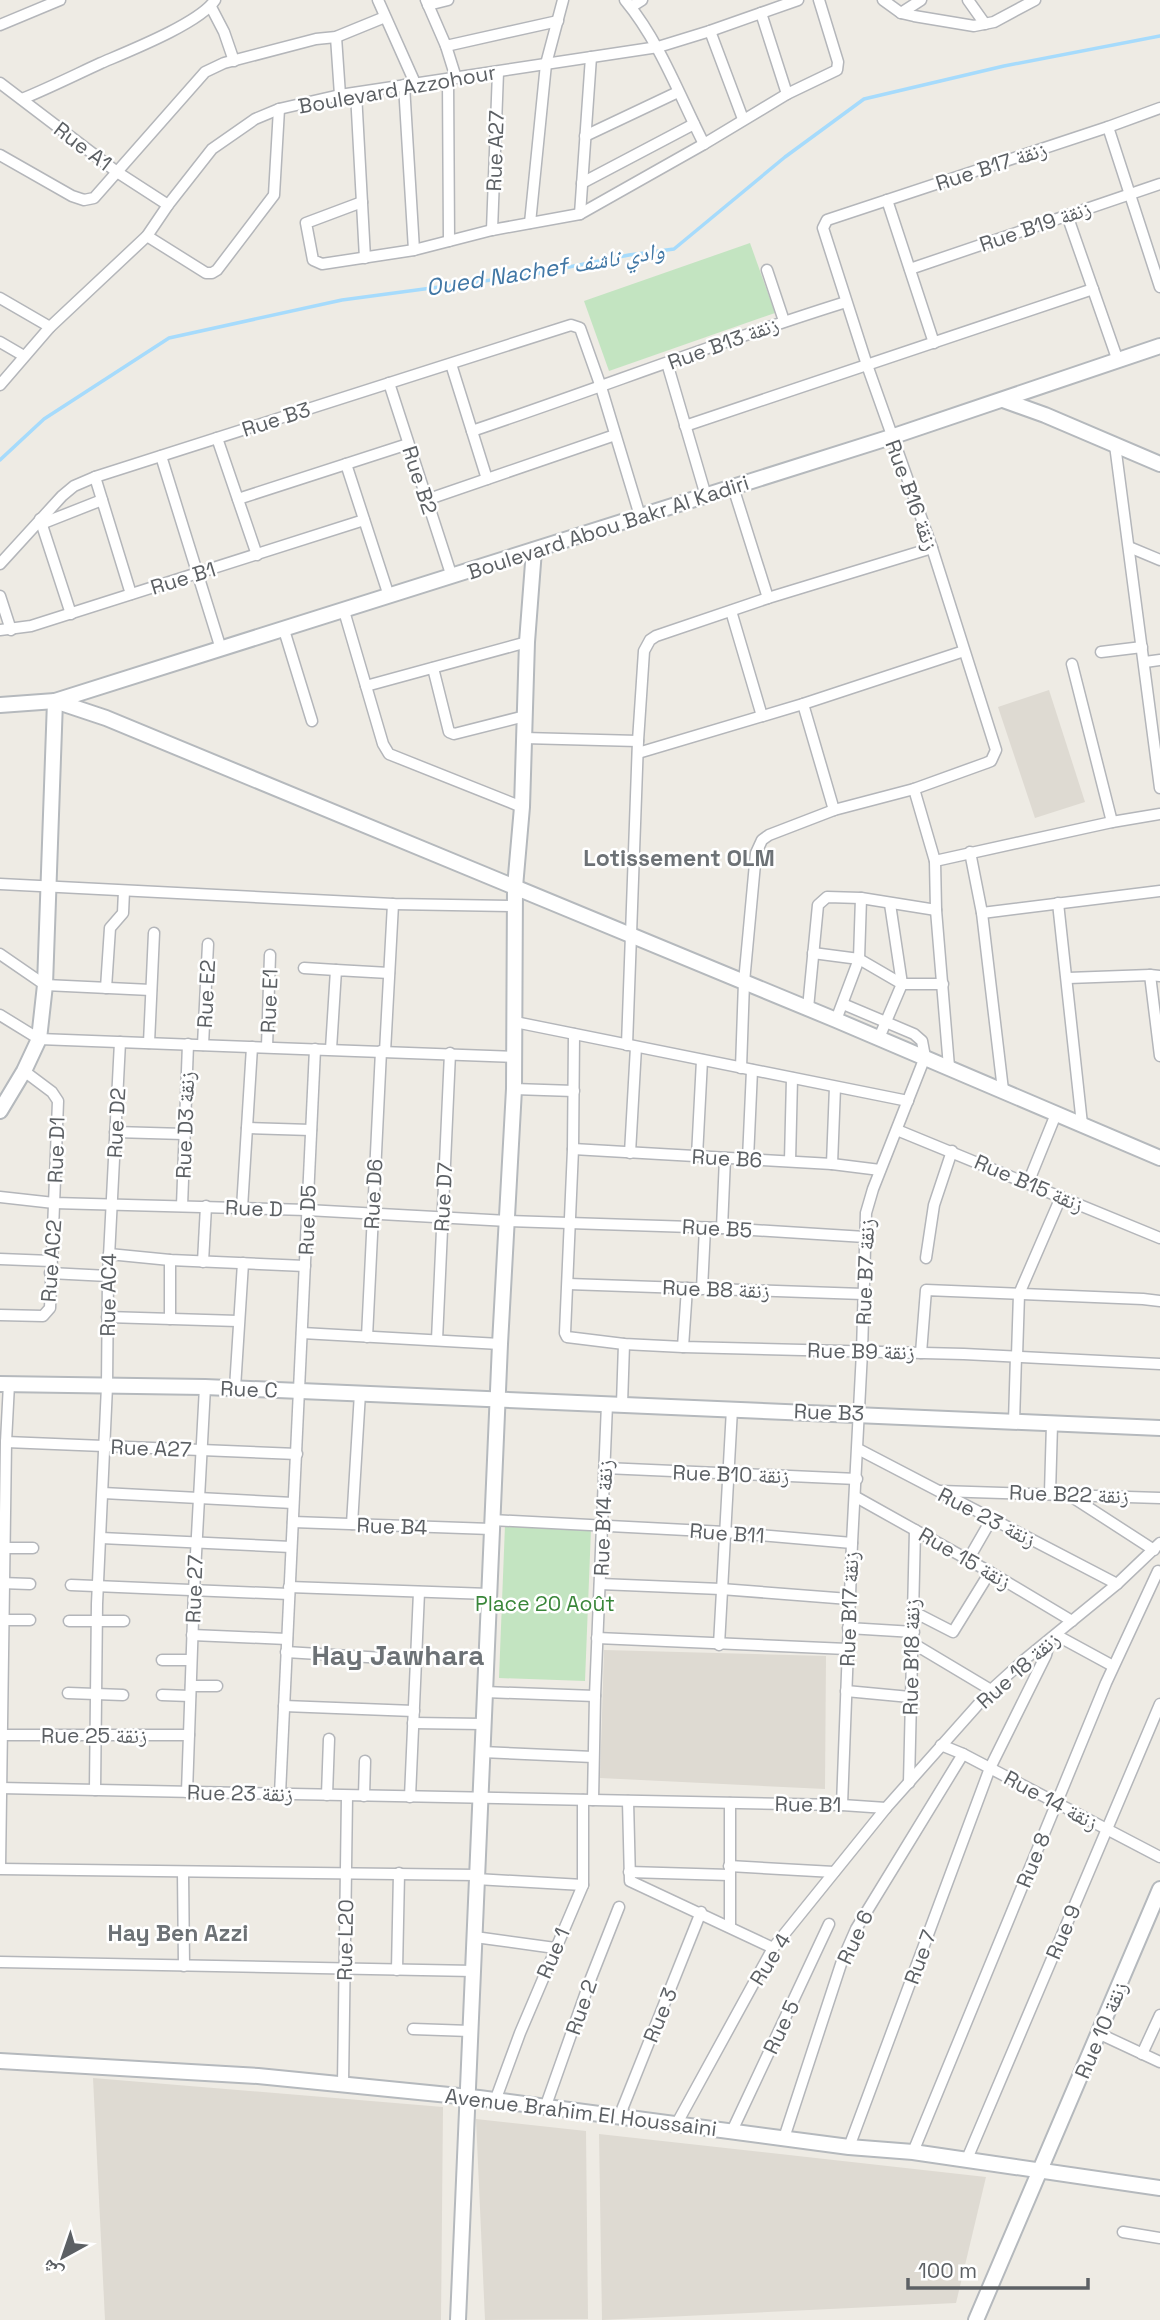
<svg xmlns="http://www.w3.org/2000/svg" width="1160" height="2320" viewBox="0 0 1160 2320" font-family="'Space Grotesk','Noto Naskh Arabic',sans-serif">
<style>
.education{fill:#dedad2}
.green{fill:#c3e4c1}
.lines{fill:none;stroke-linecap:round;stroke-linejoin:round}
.stream{stroke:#a6dbfc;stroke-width:3.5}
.street-casing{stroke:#b4b6ba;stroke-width:13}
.secondary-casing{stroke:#b5b9bd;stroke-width:18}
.street{stroke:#fff;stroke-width:10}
.secondary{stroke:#fff;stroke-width:14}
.labels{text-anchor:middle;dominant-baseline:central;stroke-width:5;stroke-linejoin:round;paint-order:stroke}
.street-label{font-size:21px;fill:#5c6064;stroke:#fff}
.park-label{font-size:21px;fill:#398639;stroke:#fff}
.water-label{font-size:23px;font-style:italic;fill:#4177a5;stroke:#fff}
.neighbourhood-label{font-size:23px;font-weight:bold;fill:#6d7276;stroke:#fff}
.district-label{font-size:28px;font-weight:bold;fill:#6d7276;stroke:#fff}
</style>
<rect width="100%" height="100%" fill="#eeebe4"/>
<g class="education">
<path d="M1049 690 1085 802 1035 818 998 707Z"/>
<path d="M604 1650 826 1656 825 1789 600 1778Z"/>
<path d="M93 2078 443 2107 441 2320H105Z"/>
<path d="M476 2119 586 2131 588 2319 485 2320Z"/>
<path d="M599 2134 986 2177 956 2303 602 2320Z"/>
</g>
<g class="green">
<path d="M750 243 775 313 609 371 584 301Z"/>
<path d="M505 1525 591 1529 585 1681 499 1678Z"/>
</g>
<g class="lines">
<path class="stream" d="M0 460 44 419 169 338 342 300 529 275 629 255 674 249 785 157 864 99 1004 66 1160 36"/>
<defs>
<g id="street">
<path d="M378 0 415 83"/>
<path d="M426 0 446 46 456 78"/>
<path d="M625 0C660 42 679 95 704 144"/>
<path d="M883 0 901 13 914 16 974 26 994 22 1035 0"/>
<path d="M968 0 985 24"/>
<path d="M428 5 448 0"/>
<path d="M211 7 224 32 234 61"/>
<path d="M631 7 642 0"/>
<path d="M761 13 787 94"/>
<path d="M901 13 921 0"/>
<path d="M0 25 60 0"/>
<path d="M710 31 743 119"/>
<path d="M336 37 340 95"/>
<path d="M446 46 558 21"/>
<path d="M448 79 449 241"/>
<path d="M0 83 117 172 168 205"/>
<path d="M404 85 414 250"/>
<path d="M356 93 365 258"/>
<path d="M22 99C49 88 75 75 101 63 129 51 200 23 215 0"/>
<path d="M1108 127 1160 287"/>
<path d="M585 136 678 92"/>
<path d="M0 155 72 196 84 200 94 198 205 72 224 63 316 39 336 37 385 17"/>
<path d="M582 183 694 124"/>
<path d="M887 200 934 343"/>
<path d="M362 202 306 223 313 260 322 264 414 250 492 230 580 214 704 144 787 94 837 70 838 62 819 0"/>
<path d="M580 214 591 57"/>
<path d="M1067 215 1118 361"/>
<path d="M530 223 546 64 563 0"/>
<path d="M492 230 498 72"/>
<path d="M147 236 206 273H212L217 270 274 195 279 109"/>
<path d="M910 269 1160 184"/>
<path d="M767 270 784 321"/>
<path d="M0 298 50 327"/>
<path d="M0 342 24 356"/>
<path d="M667 363 706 496"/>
<path d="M451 364 487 479"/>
<path d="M389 383 452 577"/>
<path d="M0 385 50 327 147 236 168 205 212 149 255 119 279 109 340 95 658 47 710 31 798 0"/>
<path d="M685 426 1093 289"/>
<path d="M472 431C597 389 720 341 846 302"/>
<path d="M217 438 257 555"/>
<path d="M1115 445 1160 788"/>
<path d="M161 456 221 649"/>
<path d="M346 464 389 596"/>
<path d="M95 477 131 594"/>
<path d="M733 487 768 598"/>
<path d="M238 499 408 444"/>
<path d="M426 500 615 435"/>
<path d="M40 519 71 614"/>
<path d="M41 524 102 500"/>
<path d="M1129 547 1160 560"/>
<path d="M0 564 62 496 74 486 95 477 571 325 580 328 601 387 640 516"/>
<path d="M0 596 11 630"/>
<path d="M344 611 383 744 389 754 522 807"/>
<path d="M731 611 762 716"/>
<path d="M0 630 31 626 364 520"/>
<path d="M284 630 312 721"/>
<path d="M1101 652 1142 647"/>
<path d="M1145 662 1160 660"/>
<path d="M1072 664 1112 822"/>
<path d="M433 668 449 732 454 734 525 716"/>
<path d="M366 686 527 642"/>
<path d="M803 704 834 810"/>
<path d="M524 738 638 741"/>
<path d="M638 753 803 704 964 651"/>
<path d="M914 789 935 861 936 910 949 1067"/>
<path d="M970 852 982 913 1003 1090"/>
<path d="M935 861 1112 822 1160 814"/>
<path d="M0 884 393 904 515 906"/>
<path d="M1058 903 1082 1124"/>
<path d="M982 913 1160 891"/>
<path d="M813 953 859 959 902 984H943"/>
<path d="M0 954 45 985 151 990"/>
<path d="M304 968 336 970"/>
<path d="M1150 975 1160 1056"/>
<path d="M1068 978 1150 975 1160 976"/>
<path d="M106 988 110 928 123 913 124 891"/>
<path d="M808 1008 818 905 827 897 861 898 936 910"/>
<path d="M0 1015 39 1039 514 1057"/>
<path d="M836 1020 859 959 861 898"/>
<path d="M515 1022 908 1101"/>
<path d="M574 1034 573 1149 565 1333 567 1337 624 1344 683 1347 964 1354 1160 1364"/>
<path d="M879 1038 902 984 890 904"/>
<path d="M149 1043 154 933"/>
<path d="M203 1045 208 944"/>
<path d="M627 1045 638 741 644 651 650 640 656 636 768 598 932 548"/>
<path d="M267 1047 270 955"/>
<path d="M331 1049 336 970 389 973"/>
<path d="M385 1052 393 904"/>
<path d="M741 1068 744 982 756 853 762 840 769 835 834 810 914 789 986 763 991 761 996 750 932 548 867 365 823 228 827 220 1108 127 1160 108"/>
<path d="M514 1089 574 1091"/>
<path d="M247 1128 311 1130"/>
<path d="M897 1130 1160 1238"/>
<path d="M115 1132 184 1134"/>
<path d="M573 1149 832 1164 880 1170"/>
<path d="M630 1153 636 1047"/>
<path d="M697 1156 702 1060"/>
<path d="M748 1159 752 1070"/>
<path d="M790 1161 792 1078"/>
<path d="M832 1164 835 1087"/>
<path d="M1028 1183 1056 1114"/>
<path d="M0 1197 54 1203 307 1210 508 1221 722 1228 865 1237"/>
<path d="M182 1206 188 1044"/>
<path d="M242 1208 252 1047"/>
<path d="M722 1228 725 1158"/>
<path d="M109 1254 170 1260 305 1266"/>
<path d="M926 1258 934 1205 952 1151"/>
<path d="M0 1259 51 1261"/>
<path d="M170 1260V1319"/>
<path d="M203 1262 206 1206"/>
<path d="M50 1273 108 1276"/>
<path d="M568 1284 863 1294"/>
<path d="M702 1289 705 1228"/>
<path d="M0 1315 43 1316 50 1308 58 1101 52 1092 24 1071"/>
<path d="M107 1317 238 1321"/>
<path d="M302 1333 500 1344"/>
<path d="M367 1337 381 1051"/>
<path d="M437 1340 450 1053"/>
<path d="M683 1347 687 1288"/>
<path d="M921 1353 926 1290 1143 1299 1160 1301"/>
<path d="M1017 1356 1019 1294 1061 1197"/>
<path d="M235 1388 243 1263"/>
<path d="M622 1404 624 1344"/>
<path d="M1014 1422 1016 1356"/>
<path d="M6 1442 297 1454"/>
<path d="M858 1449 1117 1584"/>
<path d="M605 1468 857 1479"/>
<path d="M940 1491 1160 1498"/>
<path d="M103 1493 293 1503"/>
<path d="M1050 1493 1052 1424"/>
<path d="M1069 1495 1154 1550"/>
<path d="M856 1497 990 1572 1072 1621"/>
<path d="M492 1520 725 1532 852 1543"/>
<path d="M293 1522 491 1529"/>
<path d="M352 1524 360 1393"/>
<path d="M101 1538 291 1547"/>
<path d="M1 1548H33"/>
<path d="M968 1560 991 1520"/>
<path d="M1 1583 30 1584"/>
<path d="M600 1584 721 1589 849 1599"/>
<path d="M71 1585 289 1594"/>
<path d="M289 1587 489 1594"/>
<path d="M912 1611 953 1632 990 1572"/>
<path d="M4 1620H30"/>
<path d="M69 1621H124"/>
<path d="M848 1628 914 1632"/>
<path d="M192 1635 287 1639"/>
<path d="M1056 1635 1113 1666"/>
<path d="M597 1638 847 1649"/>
<path d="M914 1644 991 1690"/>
<path d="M719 1645 732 1409"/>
<path d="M286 1652 416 1660"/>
<path d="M162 1660H191"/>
<path d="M191 1686H217"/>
<path d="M846 1691 910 1697"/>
<path d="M485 1692 595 1696"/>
<path d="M68 1693 123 1695"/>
<path d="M162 1695 190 1696"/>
<path d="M284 1706 414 1711"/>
<path d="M413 1723 483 1724"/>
<path d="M0 1735H189"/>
<path d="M941 1745 963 1754 1160 1857"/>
<path d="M482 1752 593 1757"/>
<path d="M909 1783 915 1530"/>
<path d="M0 1788 842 1805 886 1808"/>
<path d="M95 1790 97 1604 107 1386 108 1276 120 1042"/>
<path d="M187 1792 194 1591 205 1387"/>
<path d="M280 1794 315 1049"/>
<path d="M327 1795 329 1739"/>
<path d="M364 1796 365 1761"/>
<path d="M410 1797 419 1592"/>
<path d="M593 1800 595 1696 607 1404"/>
<path d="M628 1801 630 1881 773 1948"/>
<path d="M730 1803V1927"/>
<path d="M842 1805 852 1543 862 1352 866 1213 873 1189 925 1057 922 1041 914 1034 843 1004"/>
<path d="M729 1866 834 1872"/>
<path d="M0 1867 6 1442 9 1384"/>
<path d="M0 1869 477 1875"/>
<path d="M183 1872 184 1966"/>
<path d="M629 1872 729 1875"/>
<path d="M476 1879 583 1885"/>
<path d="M475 1937 555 1948"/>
<path d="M0 1962 474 1971"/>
<path d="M397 1970 399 1873"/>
<path d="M413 2029 470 2031"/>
<path d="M1100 2034 1160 2062"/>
<path d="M1142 2054 1160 2015"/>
<path d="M343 2084 347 1796"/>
<path d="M495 2101 520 2033 583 1885V1800"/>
<path d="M545 2108 591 1978 619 1907"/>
<path d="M619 2117 701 1912"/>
<path d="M676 2125 773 1948 886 1808 991 1690 1024 1660 1117 1584 1160 1543"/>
<path d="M732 2131 829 1924"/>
<path d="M784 2138 842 1961 856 1929 963 1754"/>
<path d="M849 2147 990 1768 1046 1655 1050 1640"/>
<path d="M913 2152 1106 1683 1158 1571"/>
<path d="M967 2159 1160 1704"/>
<path d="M1123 2232 1160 2238"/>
</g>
<g id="secondary">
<path d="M1003 400 1045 415 1160 464"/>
<path d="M0 705 55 701 106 718 836 1020 1160 1158"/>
<path d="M0 1111 24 1071 39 1039 45 985 55 701 891 437 1160 346"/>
<path d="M0 1384 205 1387 1160 1428"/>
<path d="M0 2061 258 2076 479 2098 849 2147 913 2152 1160 2188"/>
<path d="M458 2320 500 1344 514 1089 515 887 522 807 527 642 534 550"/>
<path d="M976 2320 1160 1889"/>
</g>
</defs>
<use href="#street" class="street-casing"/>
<use href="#secondary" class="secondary-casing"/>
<use href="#street" class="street"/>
<use href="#secondary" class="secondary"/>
</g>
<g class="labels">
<g class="street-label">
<text transform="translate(397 89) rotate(-10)">Boulevard Azzohour</text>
<text transform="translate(83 146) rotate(37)">Rue A1</text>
<text transform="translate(495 151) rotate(-88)">Rue A27</text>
<text transform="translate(991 166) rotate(-18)">Rue B17 زنقة</text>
<text transform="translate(1035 226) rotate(-19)">Rue B19 زنقة</text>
<text transform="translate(723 343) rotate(-20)">Rue B13 زنقة</text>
<text transform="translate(276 419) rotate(-18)">Rue B3</text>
<text transform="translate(420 480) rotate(72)">Rue B2</text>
<text transform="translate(912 495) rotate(70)">Rue B16 زنقة</text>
<text transform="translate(608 527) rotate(-18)">Boulevard Abou Bakr Al Kadiri</text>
<text transform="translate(183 578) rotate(-17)">Rue B1</text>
<text transform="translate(206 994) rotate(-87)">Rue E2</text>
<text transform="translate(269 1001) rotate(-88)">Rue E1</text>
<text transform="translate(116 1123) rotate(-87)">Rue D2</text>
<text transform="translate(185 1125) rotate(-88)">Rue D3 زنقة</text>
<text transform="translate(56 1150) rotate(-88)">Rue D1</text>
<text transform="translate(727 1158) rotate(3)">Rue B6</text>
<text transform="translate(1029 1183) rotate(23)">Rue B15 زنقة</text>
<text transform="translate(373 1194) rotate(-87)">Rue D6</text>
<text transform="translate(443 1197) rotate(-87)">Rue D7</text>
<text transform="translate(254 1208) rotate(2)">Rue D</text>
<text transform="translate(307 1220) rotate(-88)">Rue D5</text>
<text transform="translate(717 1228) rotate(3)">Rue B5</text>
<text transform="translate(51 1261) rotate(-86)">Rue AC2</text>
<text transform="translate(865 1272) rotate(-88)">Rue B7 زنقة</text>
<text transform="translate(716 1289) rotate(2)">Rue B8 زنقة</text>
<text transform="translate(108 1295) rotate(-89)">Rue AC4</text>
<text transform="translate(861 1351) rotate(1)">Rue B9 زنقة</text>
<text transform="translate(249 1389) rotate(2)">Rue C</text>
<text transform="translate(829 1412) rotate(2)">Rue B3</text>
<text transform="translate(151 1448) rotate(2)">Rue A27</text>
<text transform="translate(731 1474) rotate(2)">Rue B10 زنقة</text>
<text transform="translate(1069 1494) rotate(2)">Rue B22 زنقة</text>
<text transform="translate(987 1517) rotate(27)">Rue 23 زنقة</text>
<text transform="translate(603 1518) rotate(-88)">Rue B14 زنقة</text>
<text transform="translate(392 1526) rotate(2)">Rue B4</text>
<text transform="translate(727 1533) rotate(4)">Rue B11</text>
<text transform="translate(965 1558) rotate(30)">Rue 15 زنقة</text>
<text transform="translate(194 1589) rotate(-88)">Rue 27</text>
<text transform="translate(849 1609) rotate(-88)">Rue B17 زنقة</text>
<text transform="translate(911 1657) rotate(-89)">Rue B18 زنقة</text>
<text transform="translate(1018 1670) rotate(-42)">Rue 18 زنقة</text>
<text x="94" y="1735">Rue 25 زنقة</text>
<text transform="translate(240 1793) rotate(1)">Rue 23 زنقة</text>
<text transform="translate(1051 1800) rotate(28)">Rue 14 زنقة</text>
<text transform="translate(808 1804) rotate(1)">Rue B1</text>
<text transform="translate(1033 1860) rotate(-68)">Rue 8</text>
<text transform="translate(1063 1932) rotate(-67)">Rue 9</text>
<text transform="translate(855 1937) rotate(-65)">Rue 6</text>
<text transform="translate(345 1940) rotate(-89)">Rue L20</text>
<text transform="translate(553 1953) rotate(-67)">Rue 1</text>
<text transform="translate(920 1957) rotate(-70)">Rue 7</text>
<text transform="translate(770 1959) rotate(-58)">Rue 4</text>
<text transform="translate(581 2007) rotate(-71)">Rue 2</text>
<text transform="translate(660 2015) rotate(-68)">Rue 3</text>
<text transform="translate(781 2027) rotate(-65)">Rue 5</text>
<text transform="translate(1101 2030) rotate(-67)">Rue 10 زنقة</text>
<text transform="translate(581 2112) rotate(7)">Avenue Brahim El Houssaini</text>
</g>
<g class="park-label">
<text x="545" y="1603">Place 20 Août</text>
</g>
<g class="water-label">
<text transform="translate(545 269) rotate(-9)">Oued Nachef وادي ناشف</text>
</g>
<g class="neighbourhood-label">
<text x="679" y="858">Lotissement OLM</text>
<text x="178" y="1933">Hay Ben Azzi</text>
</g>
<g class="district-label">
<text x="398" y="1655">Hay Jawhara</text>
</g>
</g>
<g transform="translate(63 2257) rotate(220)" stroke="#ffffff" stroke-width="5" paint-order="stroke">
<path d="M0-5L12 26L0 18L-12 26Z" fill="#5c6064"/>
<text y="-10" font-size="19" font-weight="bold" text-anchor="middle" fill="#5c6064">ش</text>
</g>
<path d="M908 2278v10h180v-10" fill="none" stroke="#5c6064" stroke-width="3.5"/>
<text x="918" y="2278" font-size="21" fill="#5c6064" stroke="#ffffff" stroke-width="5" paint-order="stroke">100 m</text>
</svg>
